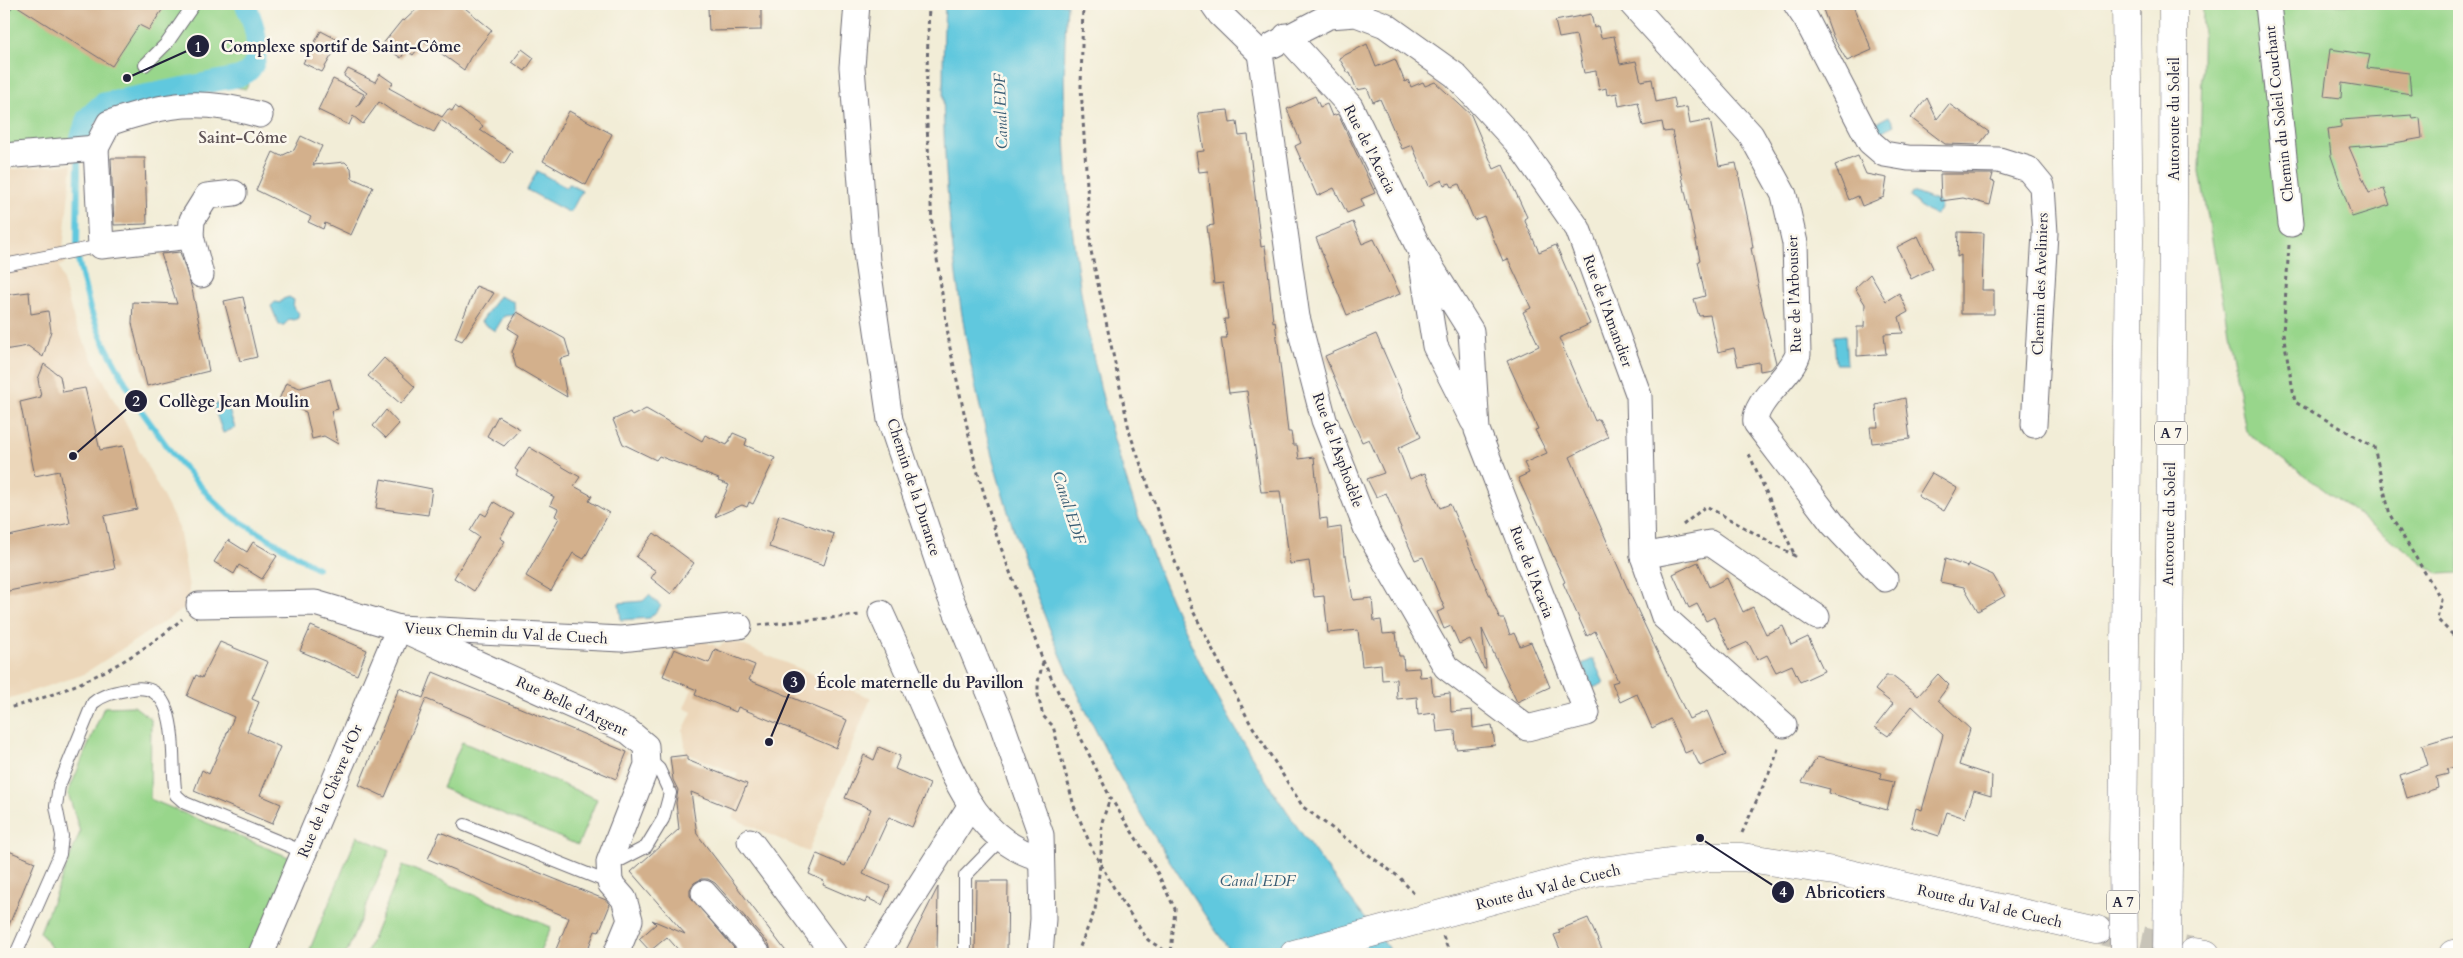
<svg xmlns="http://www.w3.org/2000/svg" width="2463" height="958" viewBox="0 0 2463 958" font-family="Cardo,serif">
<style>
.built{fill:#ecd7ba}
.green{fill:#98d68b;stroke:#5d7c63}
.water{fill:#61c8de;stroke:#42758c}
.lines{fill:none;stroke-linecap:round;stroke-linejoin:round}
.stream{stroke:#61c8de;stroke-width:6}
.canal{stroke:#61c8de;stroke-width:21}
.building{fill:#d3b08c}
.tertiary-tunnel{stroke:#c8c4b8;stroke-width:28;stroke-dasharray:28 14;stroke-linecap:butt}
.service-casing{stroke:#6b6972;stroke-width:14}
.minor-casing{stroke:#6b6972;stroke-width:27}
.tertiary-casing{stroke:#6b6972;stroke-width:29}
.motorway-casing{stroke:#6b6972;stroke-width:29}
.path{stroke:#6b6972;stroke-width:3;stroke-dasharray:4 4;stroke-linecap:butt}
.service{stroke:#fff;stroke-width:12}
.minor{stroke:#fff;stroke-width:25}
.tertiary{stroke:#fff;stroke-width:28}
.motorway{stroke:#fff;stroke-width:28}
.motorway-bridge-casing{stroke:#6b6972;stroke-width:29;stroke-linecap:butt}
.motorway-bridge{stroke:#fff;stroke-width:28}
.labels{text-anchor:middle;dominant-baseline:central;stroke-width:5;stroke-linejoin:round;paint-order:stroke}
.shield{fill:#fbf7ec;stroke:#636270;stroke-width:1}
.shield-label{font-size:14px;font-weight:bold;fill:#22223b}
.street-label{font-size:15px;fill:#22223b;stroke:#fbf7ec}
.water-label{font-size:16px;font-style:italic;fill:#385c74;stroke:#fbf7ec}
.neighbourhood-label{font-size:16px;font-weight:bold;fill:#605457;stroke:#fbf7ec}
.leader{fill:none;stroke:#22223b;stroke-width:2}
.callout-dot{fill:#22223b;stroke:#fbf7ec;stroke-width:2}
.mark-label{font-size:15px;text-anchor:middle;font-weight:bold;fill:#fff}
.callout-label{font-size:16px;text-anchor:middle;font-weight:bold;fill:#22223b;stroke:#fbf7ec;stroke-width:5;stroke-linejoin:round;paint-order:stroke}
</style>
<rect width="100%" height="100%" fill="#fbf7ec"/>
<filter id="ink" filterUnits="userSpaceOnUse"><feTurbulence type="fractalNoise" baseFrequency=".02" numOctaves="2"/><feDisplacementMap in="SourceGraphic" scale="10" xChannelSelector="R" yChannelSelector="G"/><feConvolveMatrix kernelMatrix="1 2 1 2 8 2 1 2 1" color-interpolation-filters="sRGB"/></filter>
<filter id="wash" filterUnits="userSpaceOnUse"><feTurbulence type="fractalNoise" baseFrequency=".0096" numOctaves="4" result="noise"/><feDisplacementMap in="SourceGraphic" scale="20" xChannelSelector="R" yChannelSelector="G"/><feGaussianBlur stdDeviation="1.12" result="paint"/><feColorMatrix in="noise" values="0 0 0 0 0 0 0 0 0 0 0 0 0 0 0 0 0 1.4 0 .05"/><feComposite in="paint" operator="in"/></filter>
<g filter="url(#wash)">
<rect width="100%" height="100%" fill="#f2edd7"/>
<g class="built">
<path d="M72 164 63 249 65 263 59 266 75 324 179 528 189 587 188 606 82 675 4 700V170Z"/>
<path d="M694 637 718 647 730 640 871 698 808 852 733 818 747 784 736 780 738 774 686 753 683 731 692 712 684 708 692 689 663 676 674 649 686 654Z"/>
</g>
<g class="green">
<path d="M4 4H248C254 39 261 54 246 89L229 86 138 100 116 106 104 112 94 120 85 141 4 145Z"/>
<path d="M2203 4H2459V573L2438 574 2246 432 2200 172Z"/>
<path d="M134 706 151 719 150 799 291 858 254 954H63L53 950 40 932 80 832 68 793 104 707Z"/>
<path d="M462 742 597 799 578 845 442 788Z"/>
<path d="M357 836 390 850 346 954H324L310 949Z"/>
<path d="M403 865 551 927 539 954H366Z"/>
</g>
<g class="water">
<path d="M945 4H1067C1049 262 1116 531 1249 752 1291 824 1342 889 1393 954H1233C1207 921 1185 884 1162 849 1004 596 930 301 945 4Z"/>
<path d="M1889 116 1894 125 1875 135 1870 126Z"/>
<path d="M537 171 567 188 569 184 582 191 570 213 527 190Z"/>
<path d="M1912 192 1939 202 1941 204 1939 211 1935 215 1926 211 1910 197Z"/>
<path d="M499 296 514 302 515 315 504 316 495 331 481 322Z"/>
<path d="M289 297 294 300 293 307 299 313 298 318 294 320 290 319 284 325H279L271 306 275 302 280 303 283 299Z"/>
<path d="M1845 335 1847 364H1836L1834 336Z"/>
<path d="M226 401 235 428 223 433 213 405Z"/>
<path d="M649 595 661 606 650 618 621 620 619 603 643 601Z"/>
<path d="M1593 659 1604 683 1593 688 1582 664Z"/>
</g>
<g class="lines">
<g class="stream">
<path d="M77 247 78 162"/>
<path d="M78 259 90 309 103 341 138 406 174 456 210 497 228 514 317 568"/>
</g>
<path class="canal" d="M80 139 87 118 103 103 237 77C269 70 255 23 245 4"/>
</g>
<g id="blocks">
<g class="building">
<path d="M14 4H166L149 30 139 25 112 66Z"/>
<path d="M422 4H460L492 30 470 58 464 70 424 41 413 55 406 50 401 58 382 45 402 20 404 21Z"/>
<path d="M1821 4H1852L1872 50 1847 61 1833 37Z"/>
<path d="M761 6V30L709 31 708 8Z"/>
<path d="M1591 14 1594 28 1598 26 1601 38 1614 36 1620 64 1636 61 1641 81 1652 79 1656 102 1674 98 1676 109 1687 107 1690 124 1710 120 1719 166 1736 163 1751 234 1753 248H1751L1758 284 1757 285 1776 363 1771 369 1760 371 1759 362 1738 366 1734 348 1718 352 1710 315 1699 316 1694 299 1705 296 1698 261 1700 260 1672 131 1664 132 1662 122 1643 126 1638 102 1619 106 1617 93 1607 95 1606 88 1599 90 1596 71 1584 73 1576 35 1559 38 1555 21Z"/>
<path d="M321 31 340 41 322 72 303 63Z"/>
<path d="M1367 44 1376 67 1395 59 1405 82 1408 80 1411 87 1423 82 1425 86 1435 82 1471 115 1494 169 1503 165 1527 217 1524 219 1539 252 1556 245 1590 324 1559 338 1595 421 1599 419 1608 437 1570 457 1630 594 1689 719 1707 711 1726 755 1700 766 1692 750 1685 753 1670 719 1652 728 1637 694 1620 702 1612 683 1618 681 1595 631 1587 636 1563 583 1565 582 1518 478 1529 473 1524 463 1547 453 1535 430 1538 429 1507 361 1539 346 1523 312 1531 308 1508 259 1503 261 1484 216 1474 220 1459 184 1452 187 1450 183 1444 185 1442 180 1429 186 1412 145 1402 149 1380 99 1373 102 1367 88 1357 90 1350 73H1348L1339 58Z"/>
<path d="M522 49 534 58 525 71 512 62Z"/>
<path d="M2330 49 2370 55 2367 68 2409 73 2411 94 2342 83 2341 98 2324 96Z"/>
<path d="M348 69 375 82 380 74 393 83 389 88 442 117 448 109 452 111 455 106 483 126 480 130 512 151 504 164 441 120 434 132 392 111 379 102 363 124 353 116 349 125 318 110 333 79 364 94 357 107 367 93 344 76Z"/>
<path d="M1315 96 1320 107 1327 104 1332 116 1338 114 1375 193 1361 199 1364 206 1347 213 1334 188 1317 196 1295 146 1301 143 1287 109Z"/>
<path d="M1927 98 1937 119 1949 104 1989 132 1979 145 1945 144 1911 118Z"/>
<path d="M1228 110 1230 123 1237 122 1239 136 1248 135 1261 247 1265 246 1268 270 1273 322 1275 321 1288 432H1291L1293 445H1297L1299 459 1314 457 1320 519 1327 518 1328 529 1341 527 1344 556H1346L1353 600 1372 598 1374 621 1381 620 1383 634 1396 633 1399 656H1403L1404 669 1419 668 1420 677 1431 676 1433 695 1450 693 1451 712 1472 710 1473 728 1492 725 1495 745 1456 749 1455 730 1437 732 1435 713 1418 715 1417 697 1397 699 1396 679 1382 680 1381 664 1362 666 1358 630 1328 633 1324 596 1314 597 1309 561 1290 564 1280 491 1261 492 1247 391 1229 393 1221 338H1227L1224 319H1228L1223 283 1214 284 1207 226 1214 225 1208 171 1199 172 1196 152 1204 151 1198 113Z"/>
<path d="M569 111 612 134 586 185 543 161Z"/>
<path d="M2412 115 2413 119 2420 118 2422 138 2389 144 2349 147 2369 193 2384 189 2390 205 2352 217 2331 156 2328 129 2341 127V120Z"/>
<path d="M301 136 322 146 313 165 345 162 351 168 352 178 373 187 351 235 325 223 323 229 308 222 311 217 256 190 273 152 281 156 294 150Z"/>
<path d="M1858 156 1866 174 1887 178 1884 197 1862 206 1858 196 1849 200 1835 165Z"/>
<path d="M111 158H145L147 224 114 225Z"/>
<path d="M1940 174H1993L1991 181 1995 182 1990 205 1963 198 1941 201Z"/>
<path d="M1353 222 1362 244 1374 239 1400 294 1347 315 1316 238Z"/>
<path d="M1958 232 1984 233 1982 290H1994V314H1961V255L1957 257Z"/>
<path d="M1918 236 1933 268 1911 279 1897 247Z"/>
<path d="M180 252 192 289 209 371 147 386 132 323 133 302 177 304 161 254Z"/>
<path d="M1870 274 1886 301 1899 293 1908 312 1899 317 1903 333 1884 334 1886 354 1857 356V327H1864L1865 304 1855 288Z"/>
<path d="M476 286 494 293 462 341 455 338Z"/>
<path d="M29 292 31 314 48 311 51 331 43 357 28 346 4 350V295Z"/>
<path d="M243 297 257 357 240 361 224 301Z"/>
<path d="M517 312 565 339 570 356 560 359 567 397 516 367 512 352 519 335 508 328Z"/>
<path d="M1376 334 1421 437 1398 448 1410 479 1425 473 1440 508 1450 504 1500 619H1504L1510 635 1514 633 1520 646 1531 642 1550 687 1517 702 1482 629 1486 668 1484 669 1470 639 1459 644 1451 626 1444 629 1437 612 1445 609 1423 557 1415 560 1386 493 1376 497 1367 479 1384 473 1369 439 1362 442 1325 356Z"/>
<path d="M384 358 415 387 401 404 368 376Z"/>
<path d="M44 364 60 376 63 392 85 388 100 450 123 446 137 509 104 516 115 569 4 592V537L70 523 59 471 35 476 20 402 41 397 38 379Z"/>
<path d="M330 379 338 409 331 411 338 444 324 436 312 439 306 412 278 402 286 383 300 388Z"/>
<path d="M1905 398 1910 439 1872 443 1870 427H1878L1876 405Z"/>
<path d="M646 409 702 441 705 435 727 445 733 433 747 439 745 445 775 458 753 504 749 502 747 507 742 505 715 517 729 485 718 481 719 479 659 456 656 460 623 444 613 420 630 412 632 416Z"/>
<path d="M386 410 399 424 386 438 373 426Z"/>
<path d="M498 416 520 429 504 446 487 436Z"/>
<path d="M529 447 580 477 574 486 592 496 589 501 609 513 584 559 573 553 551 591 526 576 559 518 555 516 558 509 550 505 554 497 516 475 518 471 515 469Z"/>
<path d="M1932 473 1957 488 1944 511 1918 496Z"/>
<path d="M381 479 432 489 428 515 376 508Z"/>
<path d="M494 502 514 514 500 538 505 541 474 591 454 578 479 537 470 531 481 513 486 516Z"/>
<path d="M779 515 834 534 824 565 769 547Z"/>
<path d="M654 533 694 563 671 594 651 578 656 571 636 557Z"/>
<path d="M228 540 247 552 253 542 277 556 262 579 239 565 234 574 214 562Z"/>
<path d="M1945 559 1968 567V564L1993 575 2005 596 1978 611 1964 587 1940 582Z"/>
<path d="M1698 562 1709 587 1727 578 1743 612 1753 607 1766 634 1783 626 1791 645 1808 637 1824 671 1800 682 1792 665 1776 672 1767 655 1757 660 1748 642 1730 650 1714 617 1706 621 1697 604 1689 608 1673 574Z"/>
<path d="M311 626 367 650 357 675 300 651Z"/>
<path d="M220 642 268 662 252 699 259 702 247 731 280 747 260 795 281 804 272 824 194 791 202 770 209 774 234 717 187 696 196 675 202 678Z"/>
<path d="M674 649 709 663 715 649 755 665 749 680 847 720 836 748 738 707 736 712 695 695 697 690 663 676Z"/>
<path d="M433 672 627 752 616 779 426 699 385 797 359 785 399 688 423 698Z"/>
<path d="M1938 674 1949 685 1938 700 1970 729 1959 765 1992 776 1991 796 1974 791 1965 818 1947 812 1939 836 1911 827 1916 808 1922 810 1943 735 1912 706 1888 736 1875 727 1893 704 1875 690 1886 676H1892L1918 696Z"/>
<path d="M2459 734V765L2447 769 2448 774 2436 777 2438 788 2407 798 2400 775 2428 765 2422 745Z"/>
<path d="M879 747 900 756 895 769 930 784 912 827 889 817 863 874 890 886 882 905 867 898 865 903 823 885 824 881 809 874 817 854 845 866 871 809 845 798 864 755 874 760Z"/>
<path d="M687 755V760L747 784 736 810 691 792 697 834 788 954H772L769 944 715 883 708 879H701L694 883 690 889V896L739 954H682L667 937 650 951 639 939 656 924 652 920 685 934 631 872 679 829 676 803 678 790 673 780 670 757Z"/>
<path d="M1817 757 1882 773 1880 779 1894 782 1887 810 1829 793 1830 789 1802 782Z"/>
<path d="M440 832 606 900 610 905 599 932 595 931 586 954H554L569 918 428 859Z"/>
<path d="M4 849 35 862 4 937Z"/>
<path d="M976 881H1008L1007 954H975Z"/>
<path d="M938 887 937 954H904Z"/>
<path d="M1588 918 1604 954H1562L1554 935 1560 933 1558 930Z"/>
</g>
</g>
</g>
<g filter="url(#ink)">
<use href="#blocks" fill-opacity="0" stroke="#6b6972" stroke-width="1"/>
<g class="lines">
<path class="tertiary-tunnel" d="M2101 931 2191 951"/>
<defs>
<g id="service">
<path d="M4 7 6 4"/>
<path d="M145 65 167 43 194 4"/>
<path d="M4 265 101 246"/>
<path d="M465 825 610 883"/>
<path d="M611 865 646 847 663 819 670 793 659 769 647 758"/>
<path d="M16 954 60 854 62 836 56 806 59 786 93 703C105 693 117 692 132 689 184 680 169 764 176 795L185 803 304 852"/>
<path d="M965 954V876L1001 839"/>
</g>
<g id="minor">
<path d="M857 4 852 67 867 261 890 420 947 589 999 716 1041 835 1043 919 1040 954"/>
<path d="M1213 4 1220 14 1260 53"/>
<path d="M1632 4 1751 135 1784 195 1795 243 1798 354C1791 377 1752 402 1756 423L1833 524 1885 579"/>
<path d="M1796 4 1806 19 1870 142 1884 154 1908 158 1999 160 2028 169 2042 186 2045 233 2034 425"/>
<path d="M2268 4 2291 224"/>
<path d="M1273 45 1329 16 1356 14 1385 25 1455 75 1520 146 1578 229 1639 396 1643 556 1664 617 1784 725"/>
<path d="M1260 53 1297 317 1324 420 1367 530 1446 667 1527 728 1587 713 1477 430 1471 331 1419 248 1350 106 1286 36"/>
<path d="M96 148 101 246 191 236 192 220 207 196 234 193"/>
<path d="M4 156 96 148 109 123C168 103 200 98 260 115"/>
<path d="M191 236 201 275"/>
<path d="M1421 259 1435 346 1473 421"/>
<path d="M1643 556 1710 543 1817 617"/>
<path d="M199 605 315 603 399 628 621 639 739 626"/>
<path d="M881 613C897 648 913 683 928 718 953 773 976 842 1041 858"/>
<path d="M750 841 834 954"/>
<path d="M704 893 758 954"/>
<path d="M261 954 399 628 628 731 646 746 647 765 609 862 610 883 624 899 630 920 616 954"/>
<path d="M876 954 971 805"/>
</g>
<g id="tertiary">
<path d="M2194 952 2206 954"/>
<path d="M1294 954 1595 872 1709 857H1742L1841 872 2097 930"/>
<path d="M2453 954 2459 953"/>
</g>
<g id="motorway">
<path d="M2123 850 2129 241 2126 4"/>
<path d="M2168 863C2168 577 2175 290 2173 4"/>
</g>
</defs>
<use href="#service" class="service-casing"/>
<use href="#minor" class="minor-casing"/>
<use href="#tertiary" class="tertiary-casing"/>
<use href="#motorway" class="motorway-casing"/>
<g class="path">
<path d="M929 4 926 104 932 225 950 348 975 463 997 537 1043 661 1110 797 1156 870 1175 909 1171 954"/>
<path d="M1083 4 1081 87 1091 251 1130 434 1192 609 1249 721 1303 807 1399 877 1416 896"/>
<path d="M2289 245 2283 333 2295 402 2374 447 2390 515 2441 599 2437 619 2459 641"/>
<path d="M1683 525 1706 506 1795 556 1749 454"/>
<path d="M759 625 860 615"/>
<path d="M1043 662 1038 682V695L1043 716 1053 726 1074 806 1093 851 1122 902 1148 940 1170 954"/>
<path d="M4 709C67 694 133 662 182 619"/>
<path d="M1742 833 1774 762 1779 745"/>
<path d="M1443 936 1450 954"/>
<path d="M1077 954 1095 910 1101 855 1102 822 1110 798"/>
</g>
<use href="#service" class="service"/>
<use href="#minor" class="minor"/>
<use href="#tertiary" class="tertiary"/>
<use href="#motorway" class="motorway"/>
<defs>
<g id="motorway-bridge">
<path d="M2123 850 2124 954"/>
<path d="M2167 954 2168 863"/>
</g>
</defs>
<use href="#motorway-bridge" class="motorway-bridge-casing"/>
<use href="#motorway-bridge" class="motorway-bridge"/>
</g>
</g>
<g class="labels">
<g class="shield">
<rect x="2155" y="421.5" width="32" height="23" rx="4"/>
<rect x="2107" y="890.5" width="32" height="23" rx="4"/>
</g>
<g class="shield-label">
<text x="2171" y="433">A 7</text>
<text x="2123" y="902">A 7</text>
</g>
<g class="street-label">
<text transform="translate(2279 114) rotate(-96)">Chemin du Soleil Couchant</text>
<text transform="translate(2174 119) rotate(-90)">Autoroute du Soleil</text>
<text transform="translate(1370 149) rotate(63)">Rue de l'Acacia</text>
<text transform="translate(2040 284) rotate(-88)">Chemin des Aveliniers</text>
<text transform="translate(1794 294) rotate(-92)">Rue de l'Arbousier</text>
<text transform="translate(1608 311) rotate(70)">Rue de l'Amandier</text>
<text transform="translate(1338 450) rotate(70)">Rue de l'Asphodèle</text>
<text transform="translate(914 487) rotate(72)">Chemin de la Durance</text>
<text transform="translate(2169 524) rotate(-89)">Autoroute du Soleil</text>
<text transform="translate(1532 572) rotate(69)">Rue de l'Acacia</text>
<text transform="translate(506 633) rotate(3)">Vieux Chemin du Val de Cuech</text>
<text transform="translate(572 706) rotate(25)">Rue Belle d'Argent</text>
<text transform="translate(330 791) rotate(-67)">Rue de la Chèvre d'Or</text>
<text transform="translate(1548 887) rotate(-14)">Route du Val de Cuech</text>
<text transform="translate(1990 906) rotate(13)">Route du Val de Cuech</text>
</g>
<g class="water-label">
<text transform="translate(1001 111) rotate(-92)">Canal EDF</text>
<text transform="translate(1069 508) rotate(72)">Canal EDF</text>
<text x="1258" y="881">Canal EDF</text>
</g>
<g class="neighbourhood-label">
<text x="243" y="138">Saint-Côme</text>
</g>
</g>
<path class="leader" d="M127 78L198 46M73 456L136 401M769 742L794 682M1700 838L1783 892"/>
<g class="callout-dot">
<circle cx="127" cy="78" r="5"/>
<circle cx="73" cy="456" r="5"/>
<circle cx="769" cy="742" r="5"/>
<circle cx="1700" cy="838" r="5"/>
<circle cx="198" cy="46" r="12"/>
<circle cx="136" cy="401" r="12"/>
<circle cx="794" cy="682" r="12"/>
<circle cx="1783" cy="892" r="12"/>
</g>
<g class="mark-label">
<text x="198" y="52">1</text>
<text x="136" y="406">2</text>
<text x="794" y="687">3</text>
<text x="1783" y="897">4</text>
</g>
<g class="callout-label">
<text x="341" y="52">Complexe sportif de Saint-Côme</text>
<text x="234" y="407">Collège Jean Moulin</text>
<text x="920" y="688">École maternelle du Pavillon</text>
<text x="1845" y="898">Abricotiers</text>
</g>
<rect width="2463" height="958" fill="none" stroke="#fbf7ec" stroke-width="20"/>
</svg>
